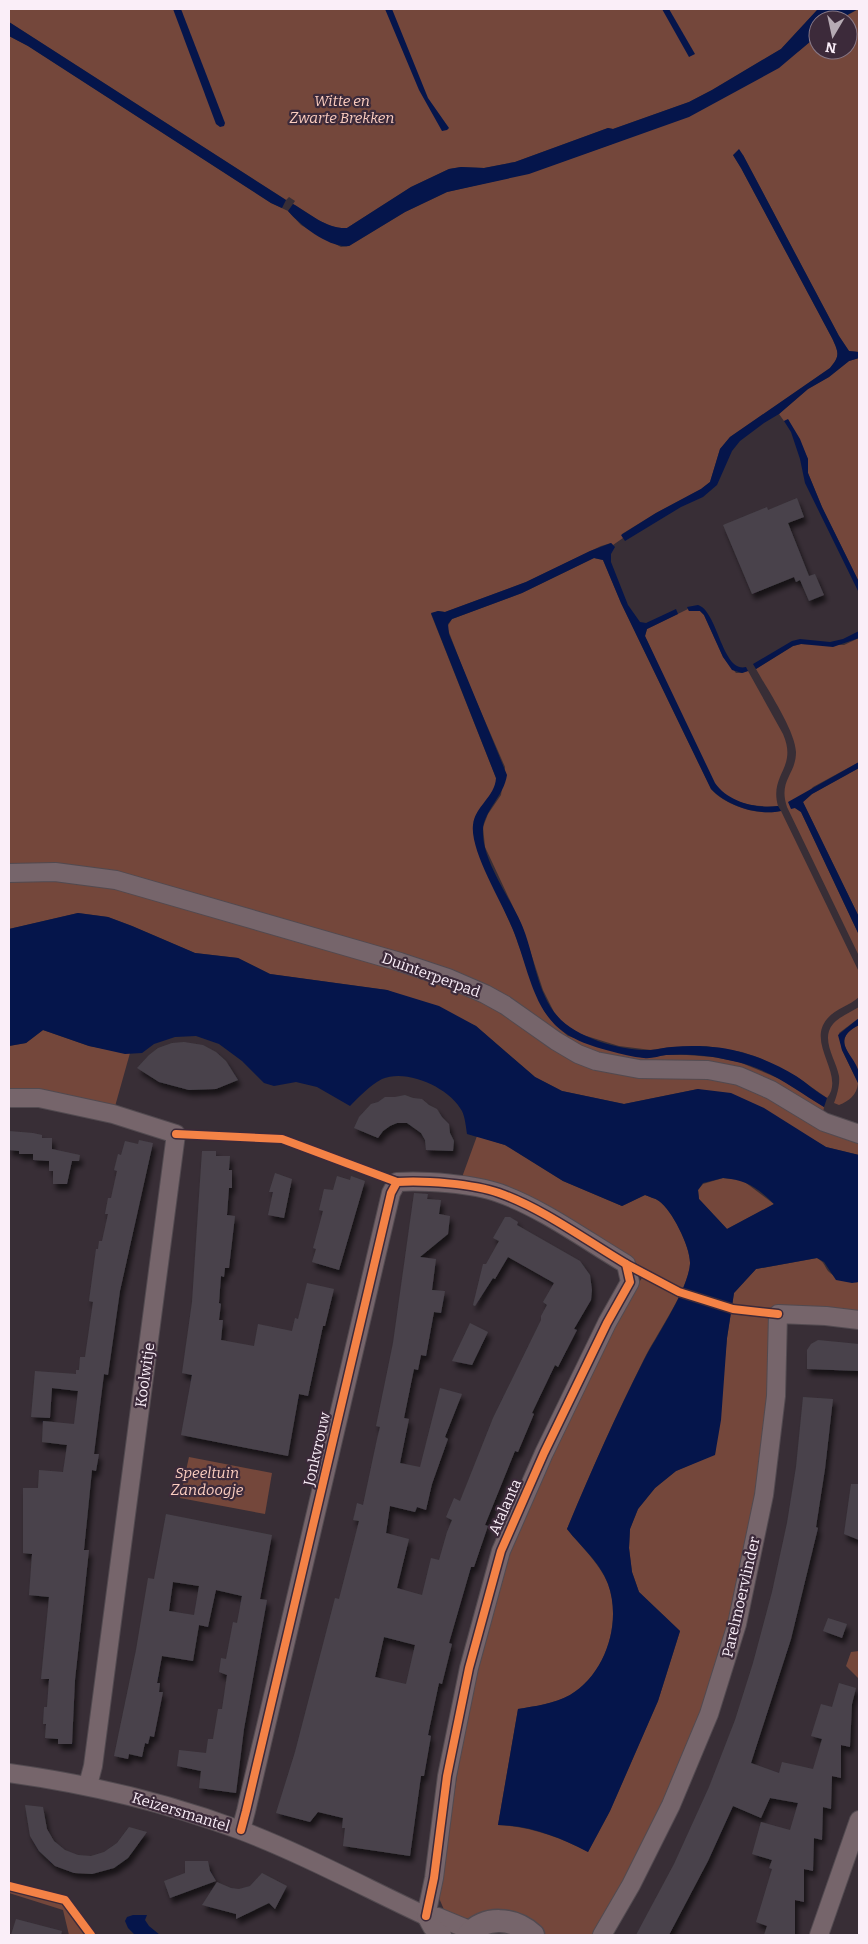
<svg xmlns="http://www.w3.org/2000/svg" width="868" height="1944" viewBox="0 0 868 1944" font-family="Bitter,serif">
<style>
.green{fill:#74473b}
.water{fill:#05154b;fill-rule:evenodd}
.building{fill:#48434b;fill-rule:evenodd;filter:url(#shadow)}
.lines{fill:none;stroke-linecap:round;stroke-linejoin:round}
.minor-casing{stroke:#524a50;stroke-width:20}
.tertiary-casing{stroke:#524a50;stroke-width:25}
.minor{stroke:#76656b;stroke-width:18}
.tertiary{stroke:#76656b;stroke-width:22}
.cycleway-casing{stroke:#3c2a3a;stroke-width:11}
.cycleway{stroke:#f48246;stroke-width:8}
.labels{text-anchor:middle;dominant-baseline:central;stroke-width:4.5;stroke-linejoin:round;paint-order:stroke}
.park-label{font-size:15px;font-style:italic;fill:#fbcdbf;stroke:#3c2a3a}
.street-label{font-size:15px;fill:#faeef8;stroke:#3c2a3a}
</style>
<defs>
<filter id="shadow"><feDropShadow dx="3" dy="5.5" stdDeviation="2.5" flood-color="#0009"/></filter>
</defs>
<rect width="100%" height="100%" fill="#382e36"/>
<g class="green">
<path d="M9 9H818L781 49 712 90 689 102 613 129 608 128 515 162 484 168 461 167 449 169 411 187 347 228C327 229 310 214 293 204L295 201 289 197 286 200 9 22Z"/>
<path d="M859 9V352L849 351 839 336 743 155H733L741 168 832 338C839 353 840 356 830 368L730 437 720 449 710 482 701 489 656 513 622 534 623 538 613 545 611 543 601 546 526 582 445 612 438 611 431 614 496 778V785L492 793 475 817 477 849 514 932 536 994 545 1012 555 1025 568 1036 644 1058 666 1055H687L713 1057 739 1062 780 1079 824 1107 823 1113 773 1087 597 1057 507 1002 148 885 9 870V36L28 46 271 203 288 211 301 225 318 235 341 247 349 246 405 212 447 192 529 173 612 144 799 51 818 35V50H848V20H838Z"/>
<path d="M859 358V582L822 507 808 473V459L788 420 784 421 779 414 808 389 829 377 849 361Z"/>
<path d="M594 558 603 560 621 603 711 789C726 806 758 816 781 811L859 972V997C849 1006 835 1009 827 1019 806 1044 846 1075 827 1098L797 1077 760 1058 742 1052 706 1046 671 1047 651 1050 619 1046 580 1034 563 1023 554 1012 543 990 522 926 485 847 483 827 488 814 501 795 505 767 468 682 447 627 452 619 522 593Z"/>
<path d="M688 609 689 611H700L704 615 723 657 736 673H742L748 671 783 734C798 768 769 774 778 806 761 808 733 804 721 791 708 778 701 757 693 741 677 706 661 671 645 636L647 629Z"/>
<path d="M859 638V762L813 787 795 808 801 812 859 935V956L787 807C778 780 796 775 796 752 795 730 767 689 756 669L793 646 801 644 844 645Z"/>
<path d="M859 768V917L803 802 812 794Z"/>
<path d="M9 877 83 878 345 950 484 998 554 1044 723 1076 859 1139V1155L826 1147 800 1132 698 1089 624 1104 562 1091 535 1077 476 1026 387 990 270 974 238 958 195 953 132 926 108 917 78 913 9 929Z"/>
<path d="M859 1007V1018L839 1033 842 1050 858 1083C857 1095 849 1101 839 1105L834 1103C837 1095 840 1085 839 1076 836 1060 820 1039 833 1024 839 1017 851 1012 859 1007Z"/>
<path d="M859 1025V1073C850 1052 831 1039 859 1025Z"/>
<path d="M43 1030 89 1046 130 1053 114 1110 9 1094V1046L26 1043Z"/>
<path d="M477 1136 505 1145 563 1181 622 1206 645 1195C649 1197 655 1198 659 1201 672 1210 691 1248 690 1264 688 1290 656 1335 644 1359 616 1415 591 1471 567 1529 581 1547 599 1562 608 1584 622 1622 606 1674 570 1695 554 1704 535 1706 518 1709L498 1825C531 1827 559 1837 588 1852L610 1811 658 1701 680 1631 639 1592 632 1572 629 1548 630 1529 638 1509 655 1488 676 1471 715 1454 727 1338 734 1293 756 1269 817 1258C824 1262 824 1265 828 1271 834 1278 851 1283 859 1282V1313L779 1320 771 1406 736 1615 684 1769 596 1935H545L531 1922 458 1918 445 1912 439 1898 467 1708 499 1580 533 1482 624 1306 647 1270 545 1208 461 1180Z"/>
<path d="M723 1178 742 1180 774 1204 727 1229 699 1199 698 1190 703 1184Z"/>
<path d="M189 1457 272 1473 265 1514 180 1498Z"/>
<path d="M859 1651V1679L846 1666 851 1652Z"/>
<path d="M9 1882 42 1892 65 1903 86 1935H69L63 1910 9 1893Z"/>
</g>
<g class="water">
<path d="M173 9H181L225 123 224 126 220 127 216 124Z"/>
<path d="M385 9H392L428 98 449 128 447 130 442 131 419 90Z"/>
<path d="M662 9H669L695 54 689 57Z"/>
<path d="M818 9H858L838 20H818V35L779 68 689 117 529 174 447 192 405 212 349 246C329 248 301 226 288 211L293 204C310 214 327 229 347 228L411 187 449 169 461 167 484 168 515 162 608 128 613 129 689 102 712 90 781 49Z"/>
<path d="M9 22 286 200 282 208 271 203 28 46 9 36Z"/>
<path d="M739 149 743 155 839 336 849 351 859 352V358L849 361 829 377 808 389 779 414 764 423 740 441 732 451 717 485 703 497 681 507 625 541 621 535 656 513 701 489 710 482 720 449 730 437 830 368C840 356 839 353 832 338L741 168 733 155Z"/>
<path d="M788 419 800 439 808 459V473L822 507 859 582V593L805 483 800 459 791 432 784 421Z"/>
<path d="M611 543 615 547 611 554V562L628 605 640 622 646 623 676 609 678 614 647 629 645 636 715 783C728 802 756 809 778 806L781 811C758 816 727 806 711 789L621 603 603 560 594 558 522 593 452 619 448 624 449 634 507 775C504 796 484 811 483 829 481 859 509 896 521 923 534 952 535 986 554 1012 572 1037 620 1051 650 1050 657 1050 665 1047 672 1047 696 1045 721 1046 744 1053 762 1058 780 1066 796 1076 807 1083 816 1092 827 1098L824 1107C796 1090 771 1070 737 1062 715 1056 689 1053 666 1055 659 1056 651 1059 644 1058 633 1057 621 1054 610 1051 584 1044 560 1036 544 1011 528 985 523 951 510 923 500 899 470 850 473 825 475 806 495 797 496 778L431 613 438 611 445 612 526 582 590 551Z"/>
<path d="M698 605C718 611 722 673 746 667L748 671 742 673 732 670 723 657 704 615 700 611H689L687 607Z"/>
<path d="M859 631V638L833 647 801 644 793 646 756 669 753 664 792 641 800 639 830 642 843 639Z"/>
<path d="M859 762V768L812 794 803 802 859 917V935L801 812 795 808 791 809 788 802Z"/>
<path d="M78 913 108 917 132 926 195 953 238 958 270 974 387 990 439 1006 476 1026 535 1077 562 1091 624 1104 698 1089 731 1093 764 1108 826 1147 859 1155V1282L852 1283 836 1280 824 1262 817 1258 756 1269 734 1293 727 1338 721 1420 715 1455 676 1471 655 1488 638 1509 630 1529 629 1548 632 1572 639 1592 680 1631 658 1701 610 1811 588 1852C559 1837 531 1826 498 1825L518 1709C535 1706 554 1704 570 1695 606 1674 622 1622 608 1584 600 1562 581 1547 567 1529 591 1471 616 1415 644 1360 657 1335 688 1290 690 1264 691 1248 672 1210 659 1201 655 1198 649 1197 645 1195L622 1206 563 1181 505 1145 467 1134C466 1127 465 1117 462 1111 450 1088 407 1068 382 1079 369 1086 360 1096 350 1106L317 1087 296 1082 274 1086 264 1083 242 1061 219 1044 196 1036 175 1037 154 1044 142 1053 125 1054 89 1046 43 1030 26 1043 9 1046V929ZM723 1178C746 1180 757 1187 774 1204L727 1229 699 1199 698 1190 703 1183Z"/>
<path d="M859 1018V1025C822 1044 868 1060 858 1083L842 1050 838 1035Z"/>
<path d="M133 1915H147L145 1920 149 1926 160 1935H135L128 1928 125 1921 127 1917Z"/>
</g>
<g class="building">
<path d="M797 498 804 517 788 523 809 576 815 574 824 595 809 601 800 580 796 582 794 577 752 594 723 525 767 507 768 510Z"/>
<path d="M184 1042 203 1045 216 1052 226 1061 238 1080 216 1089 189 1090 159 1082 137 1068 149 1055 158 1048 172 1043Z"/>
<path d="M405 1095 413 1098 422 1099 429 1105 437 1109 442 1117 449 1124 450 1133 454 1141 453 1151 426 1150 425 1140 421 1133 407 1123H397L390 1126 383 1131 378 1138 354 1128 359 1117 371 1104 378 1102 385 1097H395Z"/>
<path d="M9 1131 33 1133 42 1135V1138H52V1149L80 1155 79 1161H72L67 1184H53V1171H49V1161L33 1160V1154H19V1151L9 1150Z"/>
<path d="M139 1140 153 1143 120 1291 108 1375 104 1374 94 1454H99L96 1471 92 1470 84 1550H89L75 1680 72 1744H58V1739L45 1738 46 1724H43L44 1707H47L49 1679H41L49 1597 29 1595 32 1554 23 1553V1488H38L39 1470 63 1472 67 1445 42 1442 43 1421 74 1424 78 1391 52 1388 50 1418 31 1417 35 1371 76 1374V1370H79L80 1357H85L93 1302 89 1301 96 1249H98L99 1241H102L108 1214H105L108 1198H111L117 1171 114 1170 118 1154 121 1155 125 1141 138 1144Z"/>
<path d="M202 1151H216V1156H230L229 1170H232V1188H229L227 1215 235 1216 229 1268H225L224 1277 221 1276 219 1303 221 1304 219 1320H223L221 1340 254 1346 258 1324 292 1331 295 1318 298 1319 307 1283 334 1289 325 1326H323L308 1396 299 1394 288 1456 181 1435 192 1375 182 1373 192 1302Z"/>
<path d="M275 1173 292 1179 284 1218 268 1215 273 1192H269Z"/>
<path d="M337 1176 350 1180 351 1176 365 1181 339 1270 312 1262 316 1249 313 1248 323 1211 319 1210 324 1189 333 1190Z"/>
<path d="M414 1193 428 1194 427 1199 441 1200 439 1214 450 1216 448 1234 420 1257 436 1259 432 1290 445 1291 441 1313 434 1312 426 1356 421 1355 418 1370 414 1369 404 1418 409 1419 400 1463 420 1467 440 1388 462 1394 445 1437 448 1439 432 1484 426 1510 417 1507 415 1512 390 1506 386 1533 409 1539 397 1588 422 1595 431 1558 439 1560 447 1532 452 1520 446 1517 454 1498 460 1501 493 1418 541 1320V1316L547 1305 543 1302 554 1283 508 1257 495 1279 493 1278 475 1306 473 1305 483 1264H486L499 1241 493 1238 505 1217H510L518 1222 517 1225 580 1261 590 1275 592 1290 591 1300 574 1329 577 1330 558 1367 555 1365 532 1413 534 1414 518 1452 515 1451 485 1525 488 1526 474 1567H471L449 1643 452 1644 442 1684 439 1683 428 1735 431 1736 424 1776H421L410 1856 343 1846 345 1828H342L343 1818 318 1812 310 1822 276 1813 295 1752 335 1598 339 1599 359 1521 353 1520 355 1512 357 1503 363 1505 377 1439 380 1427 376 1426 393 1343ZM384 1637 415 1645 406 1684 375 1677Z"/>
<path d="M470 1323 488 1332 472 1365 452 1361Z"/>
<path d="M818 1340 859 1344V1371L807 1369V1350L811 1344Z"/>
<path d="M803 1397 833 1399 825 1469 816 1527 818 1528 791 1639 751 1763 779 1773 782 1762 813 1769 822 1739 811 1736 821 1704 832 1707 839 1683 856 1688 852 1704 850 1747 841 1745V1778L832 1776 831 1809 823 1807 822 1840 814 1838 813 1871 804 1869V1902L795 1900V1935H764L767 1926 756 1922 772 1869 769 1868 772 1860 752 1854 761 1822 790 1830 798 1803 770 1798 761 1818 733 1806 708 1861 669 1935H636L674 1864 709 1787 735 1720 753 1663 772 1592 787 1523 796 1467Z"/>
<path d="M851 1484H859V1540L844 1534Z"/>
<path d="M166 1514 272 1535 260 1599 267 1600 244 1729 236 1793 199 1788 201 1771 177 1766 179 1750 206 1753 208 1739H213L218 1709H222L227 1675 219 1672 221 1658 226 1659 233 1622 237 1623 242 1596 216 1590 208 1627 199 1625 193 1661 162 1656 157 1683H160L159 1692H163L154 1737 150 1736 148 1744 145 1743 142 1757 129 1754 128 1759 114 1756 136 1650 148 1578 154 1579ZM173 1582 199 1586 194 1615 169 1611Z"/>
<path d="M828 1618 847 1624 842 1638 823 1631Z"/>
<path d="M25 1805 43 1807 47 1829 54 1841 65 1850 78 1855 91 1856 104 1852 117 1843 129 1827 147 1832 128 1858 114 1868 92 1874 74 1873 55 1866 39 1851 30 1836Z"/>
<path d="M185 1861H208L210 1871 216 1881 170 1898 164 1881 185 1873Z"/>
<path d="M262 1873 287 1886 275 1909 269 1903 236 1919V1914L202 1905 217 1882 231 1888 239 1889 250 1886Z"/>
<path d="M16 1919 62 1931 61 1935H11Z"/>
</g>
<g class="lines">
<defs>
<g id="minor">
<path d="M9 873 55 872 116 880 400 962 448 978 485 994 505 1005 556 1041 578 1054 596 1061 639 1069 708 1070 739 1076 771 1090 824 1122 859 1134"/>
<path d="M9 1098H39L113 1114 176 1134 93 1766 88 1785"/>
<path d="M9 1773C88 1784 165 1802 240 1830 303 1854 364 1887 426 1916L438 1917 472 1931"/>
<path d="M241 1830 246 1811 391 1193 397 1182C424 1180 474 1184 499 1193 542 1208 587 1241 626 1264L630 1282 607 1323 544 1453 501 1551 469 1668 447 1776 434 1878 426 1916"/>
<path d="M426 1916 432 1927 442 1935"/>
<path d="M602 1935 631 1885 671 1805 709 1714 737 1624 764 1495 776 1396 778 1314 826 1316 859 1320"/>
<path d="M819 1935 859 1820"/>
</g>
<path id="tertiary" d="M468 1935C486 1915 514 1918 533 1935"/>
</defs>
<use href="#minor" class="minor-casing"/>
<use href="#tertiary" class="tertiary-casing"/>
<use href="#minor" class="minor"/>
<use href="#tertiary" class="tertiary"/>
<defs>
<g id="cycleway">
<path d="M176 1134 282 1139 397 1182"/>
<path d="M626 1264 679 1292 733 1309 778 1314"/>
<path d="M241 1830 246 1811 391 1193 397 1182C424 1180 474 1184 499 1193 542 1208 587 1241 626 1264L630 1282 607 1323 544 1453 501 1551 469 1668 447 1776 434 1878 426 1916"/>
<path d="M9 1886 65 1900 91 1935"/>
</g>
</defs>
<use href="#cycleway" class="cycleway-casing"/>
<use href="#cycleway" class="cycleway"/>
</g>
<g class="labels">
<g class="park-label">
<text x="342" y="101">Witte en<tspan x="342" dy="17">Zwarte Brekken</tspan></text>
<text x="207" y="1473">Speeltuin<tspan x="207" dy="17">Zandoogje</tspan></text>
</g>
<g class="street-label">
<text transform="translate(431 975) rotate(20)">Duinterperpad</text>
<text transform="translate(145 1375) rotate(-82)">Koolwitje</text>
<text transform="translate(317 1449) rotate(-77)">Jonkvrouw</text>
<text transform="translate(505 1507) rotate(-66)">Atalanta</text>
<text transform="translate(741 1597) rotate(-77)">Parelmoervlinder</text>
<text transform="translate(181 1812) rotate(17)">Keizersmantel</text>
</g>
</g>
<rect width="868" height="1944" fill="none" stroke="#faeef8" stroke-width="20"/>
<g transform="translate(833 35) rotate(189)"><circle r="24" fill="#3c2a3a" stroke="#887886"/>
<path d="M0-4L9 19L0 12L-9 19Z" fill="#b6abb4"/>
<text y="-8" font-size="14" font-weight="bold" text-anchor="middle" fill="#faeef8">N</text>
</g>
</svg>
